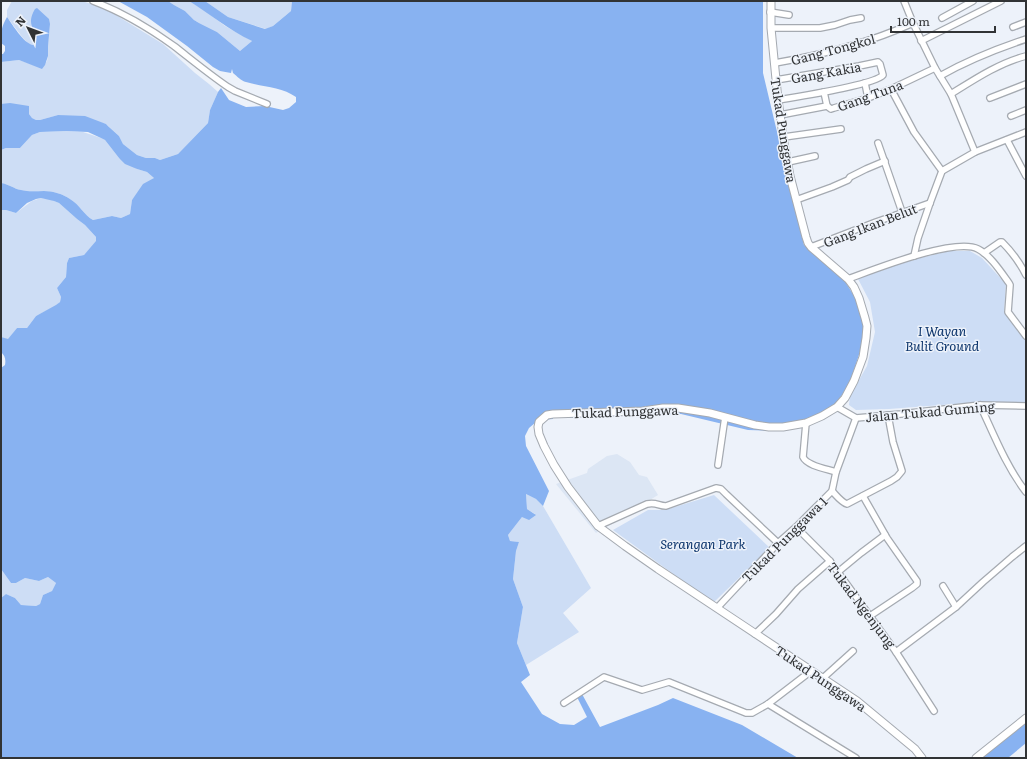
<svg xmlns="http://www.w3.org/2000/svg" width="1027" height="759" viewBox="0 0 1027 759" font-family="Literata,serif">
<style>
.built{fill:#dce6f4}
.green{fill:#cdddf5}
.water{fill:#88b2f1}
.lines{fill:none;stroke-linecap:round;stroke-linejoin:round}
.minor-casing{stroke:#a5aab1;stroke-width:8}
.tertiary-casing{stroke:#a5aab1;stroke-width:9}
.minor{stroke:#fff;stroke-width:5.5}
.tertiary{stroke:#fff;stroke-width:7}
.labels{text-anchor:middle;dominant-baseline:central;stroke-width:3;stroke-linejoin:round;paint-order:stroke}
.street-label{font-size:13px;fill:#313335;stroke:#edf2fa}
.park-label{font-size:13px;font-style:italic;fill:#0e366d;stroke:#edf2fa}
</style>
<rect width="100%" height="100%" fill="#edf2fa"/>
<path class="built" d="M617 454 630 462 639 475 647 477 658 495 596 533 556 484 587 473 588 469 607 456Z"/>
<g class="green">
<path d="M12 1H82L106 9 163 44 195 73 209 84 218 92 210 110 208 123 178 154 160 160 155 158H146L137 155 123 144 119 136 106 124 58 115 40 120H36L32 118 29 114 1 104V62L19 60 42 68 47 61 48 56V47L50 24 33 30 36 38V42L33 45 29 44 23 38 7 17V10Z"/>
<path d="M168 1H189L204 10 225 26 252 41 240 51 217 32 199 23 194 20 185 11 174 5Z"/>
<path d="M205 1H292L291 11 273 26 266 29 228 17Z"/>
<path d="M66 131 83 132 101 138 105 140 119 158 137 169 147 172 154 178 132 200 130 214 121 218 112 216 93 220C84 215 80 205 70 199 63 194 53 191 44 191 36 191 29 192 21 190 14 189 9 184 1 183V150L6 148H20L32 135 40 132Z"/>
<path d="M41 198 50 199 59 203 77 219 85 225 96 237V242L84 255 69 258 67 263 66 277 57 288 61 297 60 302 56 306 36 316 27 328H17L8 340 1 337V210H6L16 213 32 201Z"/>
<path d="M949 251H970L982 258 1006 284 1004 311 1026 341V403L981 402 889 409 856 410 849 405 850 396 867 366 875 332 870 302 857 277 920 258Z"/>
<path d="M526 494 536 499 543 506 591 588 563 613 579 632 526 665 517 643 523 607 513 579 516 551 519 542 510 541 508 535 522 517 535 514 527 509Z"/>
<path d="M714 495 770 548 713 603 613 530 648 510H665Z"/>
<path d="M1 569 11 583H16L25 578 39 581 48 577 56 583 52 591 43 595 40 604 36 606 21 605 15 598 6 594 1 598Z"/>
</g>
<g class="water">
<path d="M118 1H168L174 5 185 11 194 20 199 23 217 32 240 51 252 41C229 30 210 14 189 1H205L228 17 265 29 273 26 291 11 292 1H763V73L804 245 841 275 856 299 866 333 855 367 848 387 826 416 802 426 776 431 748 430 681 414 562 418V415H553V419L542 420 536 422 529 428 525 436 526 446 549 491 543 506 536 499 526 494 527 509 536 515 529 520 522 517 508 535 510 541 519 542 516 551 513 579 523 607 517 643 530 675 521 682 542 714 560 724 574 725 587 717 577 697 582 694 600 727 658 705 673 698 742 725 798 758H1V598L6 594 15 598 21 605 36 606 40 604 43 595 52 591 56 583 48 577 39 581 25 578 16 583H11L1 569V458L2 454 1 451V368L5 365C6 359 5 356 1 352V337L8 339 17 328H27L36 316 56 305 60 302 61 297 57 288 66 277 67 263 69 258 84 255 96 241V237L85 225 77 219 59 203 54 201 41 198 36 199 27 203 16 213 6 210H1V183C9 184 14 189 21 190 29 192 36 191 44 191 53 191 63 194 70 199 80 205 84 215 93 220L112 216 121 218 130 214 132 200 143 184 154 178 147 172 137 169 125 164 119 158 105 140 101 138 88 132 66 131 40 132 32 135 20 148H6L1 150V104L10 103 29 106V114L32 118 36 120H40L58 115 85 116 106 124 109 127 119 136 123 144 137 155 146 158H155L160 160 178 154 208 123 210 110 218 92 221 88 229 100 246 107 265 106 283 110 289 108 296 102V97C282 87 263 87 246 82 241 81 237 76 233 73L232 69 231 73 220 71 213 67 187 46 147 17Z"/>
<path d="M37 8 49 19 50 24 48 47V56L45 65 42 69 19 60 1 62V54H3L5 51V46L1 43C1 31 1 28 7 17 13 25 23 43 33 45L36 42C37 28 25 26 35 9Z"/>
<path d="M1026 722V743L1008 758H979Z"/>
</g>
<g class="lines">
<defs>
<g id="minor">
<path d="M93 1C122 12 149 28 174 46 192 60 209 74 228 87L235 91 267 104"/>
<path d="M904 1 913 23 935 68 951 94 975 152"/>
<path d="M770 12 789 15"/>
<path d="M942 18 973 1"/>
<path d="M1013 27 1026 22"/>
<path d="M771 28H820L835 25 850 20 861 18"/>
<path d="M921 41 1001 1"/>
<path d="M775 63C822 55 869 43 913 23"/>
<path d="M940 76C968 60 996 49 1026 39"/>
<path d="M776 80 859 66 878 62 880 64 883 75C875 85 795 97 778 100"/>
<path d="M865 83 868 98"/>
<path d="M891 89 914 132 942 171"/>
<path d="M824 92 827 106"/>
<path d="M951 94C975 79 999 63 1026 56"/>
<path d="M990 98 1026 84"/>
<path d="M780 115 827 106 831 109 834 108 868 98 891 89 935 68"/>
<path d="M1011 116 1026 110"/>
<path d="M784 137 841 129"/>
<path d="M1007 140 1026 176"/>
<path d="M878 143 902 212"/>
<path d="M788 162 815 156"/>
<path d="M796 200 832 187 848 180 850 177 866 169 885 161"/>
<path d="M811 247 876 222 930 203"/>
<path d="M984 253 1000 242H1002C1012 252 1020 263 1026 275"/>
<path d="M914 256 918 238 930 203 942 171 975 152 1026 132"/>
<path d="M848 279C873 270 955 237 978 249 990 255 1001 272 1009 283L1010 285 1008 312 1026 336"/>
<path d="M980 405C994 435 1006 466 1026 492"/>
<path d="M837 407 856 418 901 414 980 405 1026 406"/>
<path d="M806 423 803 457C807 466 827 469 836 472"/>
<path d="M718 465 725 417"/>
<path d="M832 491C836 495 841 502 847 504L891 481 897 477 902 471 893 442 888 415"/>
<path d="M863 496 887 538 917 581V584L912 588 870 616"/>
<path d="M598 526 647 504C657 502 658 506 666 506L716 488 721 489 726 494 778 543"/>
<path d="M796 527 830 561 838 572 896 652 934 711"/>
<path d="M838 572 861 553 885 535"/>
<path d="M943 586 956 607"/>
<path d="M717 608 778 543 796 527 832 491 836 472 856 418"/>
<path d="M755 634 776 614 798 589 830 561"/>
<path d="M896 652 956 607 983 582 1012 557 1026 546"/>
<path d="M823 678 853 651"/>
<path d="M564 703 604 677 642 690 669 682 746 713H752L768 704 811 671"/>
<path d="M768 704 856 758"/>
</g>
<g id="tertiary">
<path d="M771 1V28L778 100 784 143 790 176 806 237 808 243 811 247 848 279 854 287 859 298 865 318 867 326 866 338 863 357 854 381 845 398 837 407 822 416 806 423 783 427H769L755 425 710 413 678 408H663L643 411 553 414 547 415 539 422 538 427 539 434 544 446 554 465 568 487 598 526 625 546 658 569 857 701 915 749 922 758"/>
<path d="M976 758 1026 718"/>
</g>
</defs>
<use href="#minor" class="minor-casing"/>
<use href="#tertiary" class="tertiary-casing"/>
<use href="#minor" class="minor"/>
<use href="#tertiary" class="tertiary"/>
</g>
<g class="labels">
<g class="street-label">
<text transform="translate(833 49) rotate(-15)">Gang Tongkol</text>
<text transform="translate(826 72) rotate(-10)">Gang Kakia</text>
<text transform="translate(870 95) rotate(-20)">Gang Tuna</text>
<text transform="translate(784 130) rotate(81)">Tukad Punggawa</text>
<text transform="translate(870 225) rotate(-21)">Gang Ikan Belut</text>
<text transform="translate(625 411) rotate(-2)">Tukad Punggawa</text>
<text transform="translate(930 411) rotate(-5)">Jalan Tukad Guming</text>
<text transform="translate(784 539) rotate(-45)">Tukad Punggawa 1</text>
<text transform="translate(862 605) rotate(53)">Tukad Ngenjung</text>
<text transform="translate(821 678) rotate(34)">Tukad Punggawa</text>
</g>
<g class="park-label">
<text x="942" y="330">I Wayan<tspan x="942" dy="15">Bulit Ground</tspan></text>
<text x="703" y="543">Serangan Park</text>
</g>
</g>
<rect width="1027" height="759" fill="none" stroke="#313335" stroke-width="4"/>
<g transform="translate(28 28) rotate(312)" stroke="#edf2fa" stroke-width="3" paint-order="stroke">
<path d="M0-3L7 15L0 10L-7 15Z" fill="#313335"/>
<text y="-6" font-size="11" font-weight="bold" text-anchor="middle" fill="#313335">N</text>
</g>
<path d="M891 26v6h104v-6" fill="none" stroke="#313335" stroke-width="2"/>
<text x="897" y="26" font-size="12" fill="#313335" stroke="#edf2fa" stroke-width="3" paint-order="stroke">100 m</text>
</svg>
